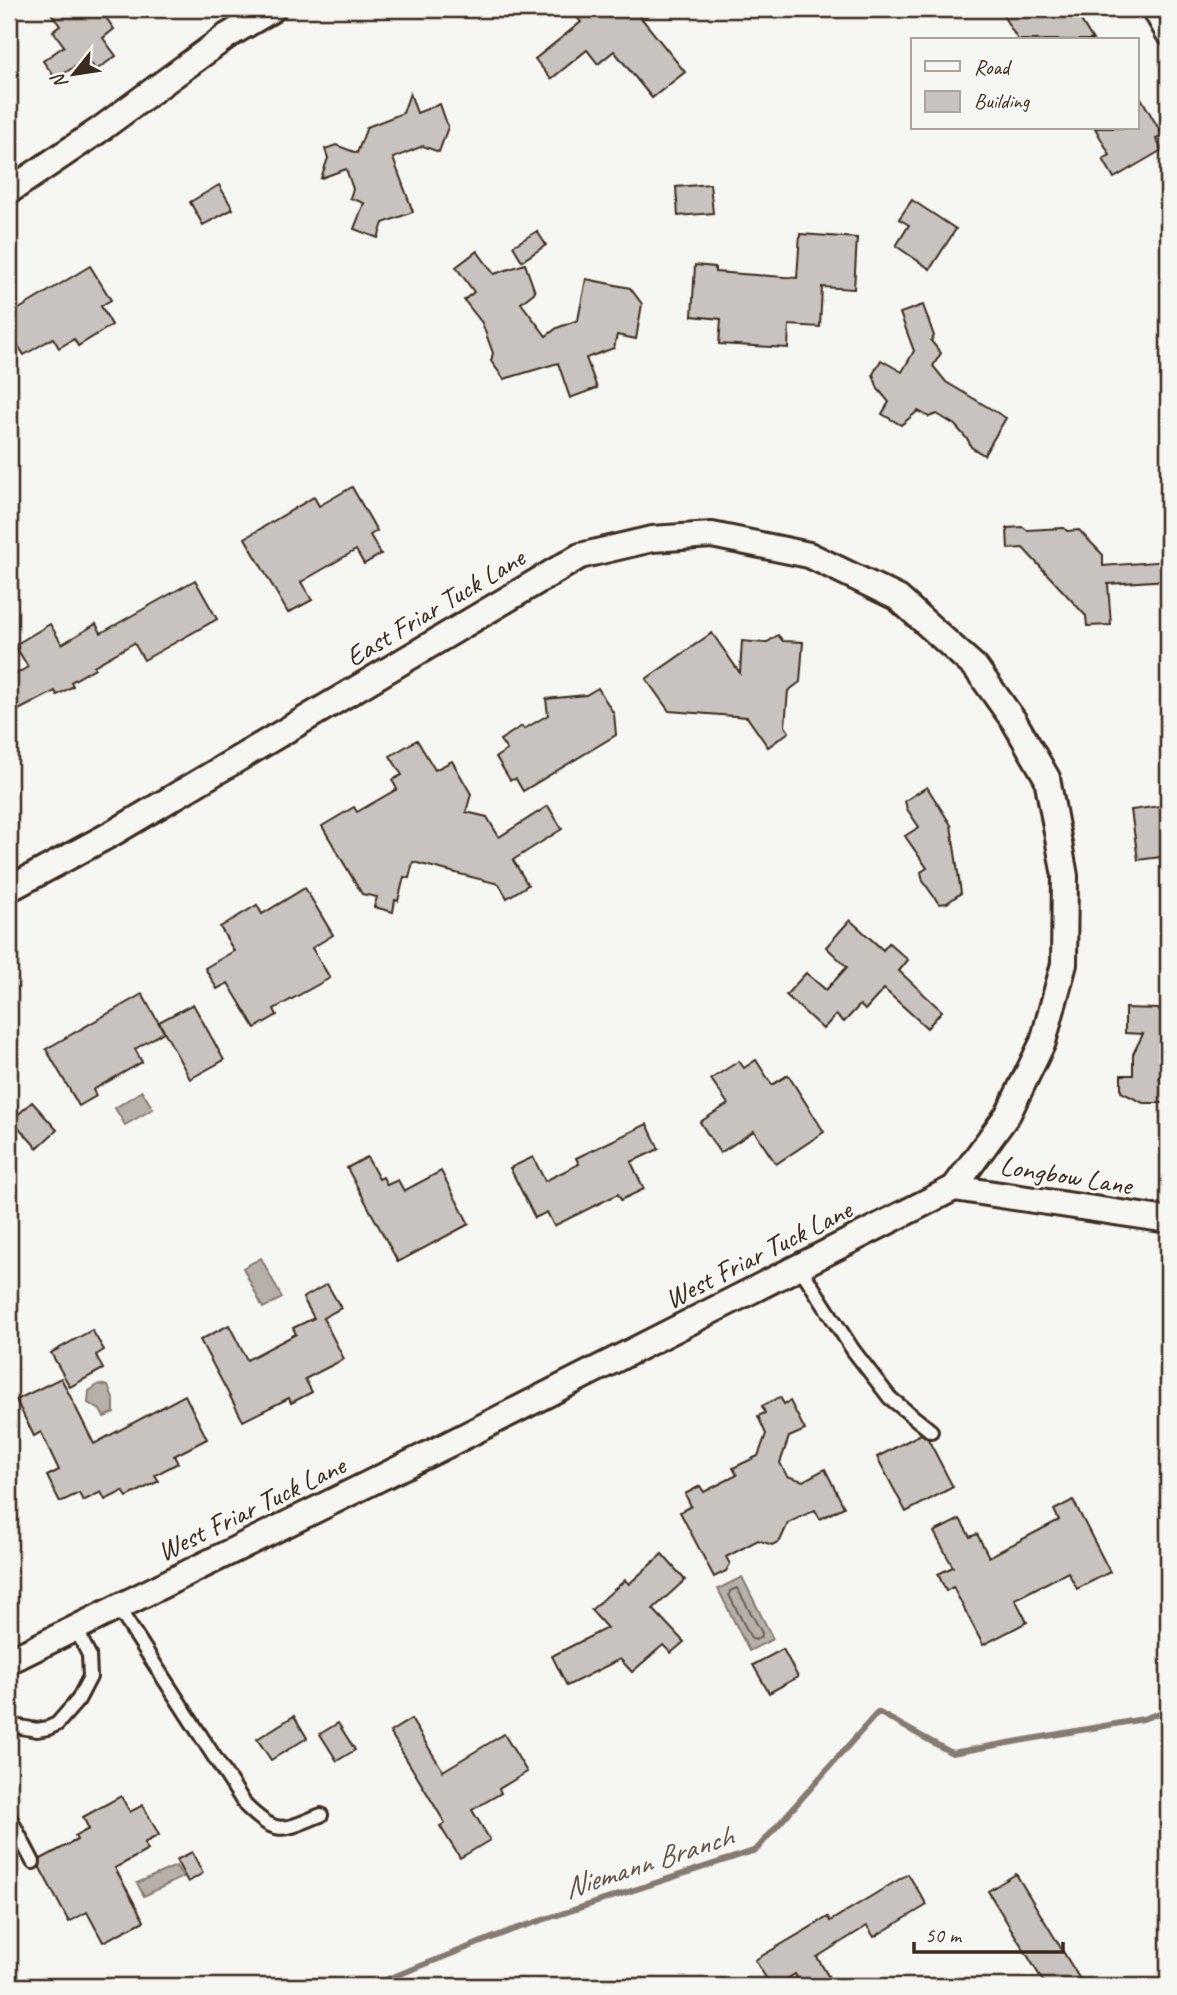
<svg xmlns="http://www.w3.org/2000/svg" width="1177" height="1995" viewBox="0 0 1177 1995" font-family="Caveat,sans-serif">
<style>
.water{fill:#b6b0a9;stroke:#857a71;stroke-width:2}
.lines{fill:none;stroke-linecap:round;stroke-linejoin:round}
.shore{stroke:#6c6056;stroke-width:2}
.stream{stroke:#857a71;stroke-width:6}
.building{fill:#c8c3be;stroke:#3b2a1e;stroke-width:2}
.lane-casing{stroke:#3b2a1e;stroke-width:18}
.street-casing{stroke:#3b2a1e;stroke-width:30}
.lane{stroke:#f6f6f2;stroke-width:12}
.street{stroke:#f6f6f2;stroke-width:24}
.labels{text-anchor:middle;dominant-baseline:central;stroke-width:6;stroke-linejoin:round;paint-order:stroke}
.street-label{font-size:28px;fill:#3b2a1e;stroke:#f6f6f2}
.water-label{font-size:30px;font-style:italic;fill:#605248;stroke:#f6f6f2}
</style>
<rect width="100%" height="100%" fill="#f6f6f2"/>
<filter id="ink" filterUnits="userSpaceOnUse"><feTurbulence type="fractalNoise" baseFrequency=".0143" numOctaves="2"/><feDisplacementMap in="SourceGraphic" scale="14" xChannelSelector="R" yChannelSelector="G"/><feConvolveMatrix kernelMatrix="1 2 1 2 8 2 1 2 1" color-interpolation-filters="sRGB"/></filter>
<g filter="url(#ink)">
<g class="water">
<path d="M142 1091 153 1109 125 1125 115 1108Z"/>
<path d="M261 1258 282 1298 263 1308 243 1268Z"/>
<path d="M99 1384 108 1386 114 1401V1413L104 1417 100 1410 88 1403 89 1391Z"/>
<path d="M742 1577 773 1639 749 1651 718 1589Z"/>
<path d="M176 1866 183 1877 144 1896 137 1883Z"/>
</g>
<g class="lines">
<path class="shore" d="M737 1588 762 1633 761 1637 755 1640 751 1638 729 1595 730 1591Z"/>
<path class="stream" d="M370 1986 512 1930 756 1850 878 1712 952 1753 1143 1719 1168 1710"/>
</g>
<g class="building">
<path d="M48 9H100L114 29 103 38 116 56 96 70 87 58 56 79 43 61 64 46 53 31 60 26Z"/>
<path d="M570 9H634L685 72 652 98 614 51 598 64 587 50 551 79 535 59 581 22Z"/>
<path d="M999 9H1074L1093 40H1018Z"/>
<path d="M1137 91 1163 136 1156 139 1162 150 1114 178 1103 159 1110 155 1095 128H1137Z"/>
<path d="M410 93 417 113 440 104 448 127 439 152 423 146 393 158 413 212 383 223 378 238 354 229 364 203 350 198 353 189 346 169 321 178 328 158 325 149 336 145 357 153 367 127 403 113Z"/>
<path d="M710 184 713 213 678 216 676 187Z"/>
<path d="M219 185 233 209 203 225 190 202Z"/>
<path d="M912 200 956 229 930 269 896 246 909 225 899 219Z"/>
<path d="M537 231 546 245 522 261 513 246Z"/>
<path d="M800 234 857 238 854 289 822 287 820 327 789 325 788 348 719 344 721 319 692 316 695 265 715 267V272L797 278Z"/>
<path d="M477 251 494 274 525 264 535 292 521 303 546 336 557 328 578 320 586 279 630 288 642 304 636 339 617 335 614 348 586 358 597 388 570 398 558 363 504 379 491 361 493 353 482 323 464 300 474 292 456 267Z"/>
<path d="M90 266 111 300 101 306 112 325 78 346 74 339 59 348 53 338 24 355 9 331V315Z"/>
<path d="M923 305 934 336 931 341 941 353 933 366 946 382 1006 418 984 455 971 447 968 440 955 425 937 414 929 417 918 411 901 425 882 414 889 402 878 389 873 374 881 360 902 372 914 351 900 313Z"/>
<path d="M352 487 377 531 370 535 381 554 364 564 356 550 301 582 312 600 288 613 245 538 314 497 319 506Z"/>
<path d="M1023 527 1027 530 1064 528 1067 531 1079 530 1103 555V566L1168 561V580L1108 584 1111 625 1087 626 1086 616 1023 548 1008 549 1007 528Z"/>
<path d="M195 580 217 619 144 660 134 643 94 666 95 668 71 682 73 686 57 695 55 691 9 715V678L28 667 15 645 50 624 62 644 96 624 101 633Z"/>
<path d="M712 633 740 673 742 641 766 643 778 635 783 641 803 642 800 682 788 691 785 726 789 732 768 747 747 717 669 711 646 679Z"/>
<path d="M598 688 614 714 616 735 523 791 516 779 510 780 496 757 507 750 500 740 522 726 524 729 548 715 546 699 586 695Z"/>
<path d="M417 740 435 770 452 761 471 794 466 812 487 817 499 837 548 806 562 829 513 860 528 885 507 898 499 884 413 862 409 878 404 877 398 901 395 900 393 912 374 907 377 897 362 894 322 826 354 807 357 812 397 789 392 780 402 775 390 756Z"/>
<path d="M927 787 951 825 961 893 947 903 939 904 923 881 921 872 927 868 905 836 919 827 907 809 905 801Z"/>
<path d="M1168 805V856L1138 860 1131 810Z"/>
<path d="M305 888 333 935 312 948 330 978 274 1009 277 1015 255 1028 228 983 217 989 205 968 234 951 220 927 257 905 262 914Z"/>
<path d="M850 920 883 950 889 943 908 960 899 971 942 1011 927 1028 884 989 865 1010 860 1005 844 1022 836 1015 823 1029 786 995 806 973 826 990 847 967 826 947Z"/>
<path d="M142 994 164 1032 135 1049 142 1062 93 1090 96 1096 79 1106 46 1049Z"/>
<path d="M193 1004 224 1060 190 1079 159 1022Z"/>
<path d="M1125 1008 1158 1009 1168 1014V1059L1159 1079H1168V1103H1143L1121 1092V1075H1133V1054L1143 1034 1125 1033Z"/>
<path d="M756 1060 772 1085 788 1075 824 1132 776 1164 754 1131 720 1153 700 1122 728 1104 711 1079 739 1061 744 1068Z"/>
<path d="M32 1102 57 1130 37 1148 12 1120Z"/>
<path d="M647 1124 659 1149 631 1162 644 1189 621 1200 618 1194 554 1226 547 1212 535 1218 510 1168 533 1157 545 1181 579 1164 576 1158Z"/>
<path d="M367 1157 379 1179 383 1177 387 1185 398 1180 404 1191 441 1171 469 1224 398 1262 347 1168Z"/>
<path d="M327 1284 341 1308 323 1318 344 1359 305 1379 312 1392 291 1403 289 1398 243 1421 200 1340 229 1325 247 1360 296 1334 293 1328 314 1318 303 1298Z"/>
<path d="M92 1330 104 1350 96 1355 103 1369 70 1387 51 1353Z"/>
<path d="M61 1378 94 1444 185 1395 207 1439 174 1456 178 1463 155 1475 159 1481 127 1497 123 1491 105 1500 101 1492 83 1501 79 1493 60 1502 47 1476 59 1470 41 1432 34 1436 16 1400Z"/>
<path d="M780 1397 784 1404 790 1401 805 1430 789 1437 780 1463 787 1476 803 1481 825 1469 844 1507 820 1519 815 1510 788 1523 780 1541 772 1545 758 1540 726 1557 730 1564 726 1571 714 1577 680 1512 691 1506 685 1494 700 1486 704 1492 737 1475 733 1468 758 1456 766 1434 758 1416 765 1413 762 1406Z"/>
<path d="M921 1434 928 1439 953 1487 906 1512 877 1457Z"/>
<path d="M1073 1500 1110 1572 1077 1589 1068 1572 1015 1599 1027 1622 983 1645 953 1587 946 1591 938 1574 953 1567 934 1532 960 1519 970 1537 977 1534 989 1557 1059 1520 1054 1510Z"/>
<path d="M662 1554 685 1580 653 1609 684 1642 671 1653 663 1645 632 1672 620 1659 567 1686 552 1656 607 1628 591 1610 625 1580 629 1584Z"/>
<path d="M783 1649 798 1677 769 1693 753 1665Z"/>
<path d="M294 1716 307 1738 271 1760 257 1739Z"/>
<path d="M411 1719 443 1771 504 1734 527 1772 499 1789 501 1793 472 1810 490 1840 460 1858 440 1826 445 1823 390 1732Z"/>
<path d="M338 1723 355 1750 337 1761 320 1734Z"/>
<path d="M121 1796 130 1812 143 1805 159 1835 144 1843 148 1850 115 1868 144 1921 103 1942 87 1912 69 1922 40 1868 41 1859 77 1840 75 1836 89 1829 83 1817Z"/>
<path d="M192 1852 203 1873 188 1882 176 1860Z"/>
<path d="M908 1874 927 1905 874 1937 867 1926 817 1957 834 1986H802L795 1974 776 1986H771L755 1960 828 1917 830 1921Z"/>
<path d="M1016 1874 1084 1986H1046L988 1891Z"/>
</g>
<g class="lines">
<defs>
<g id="lane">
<path d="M799 1266 853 1350 890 1398 931 1431"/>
<path d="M117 1606 246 1806C278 1837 283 1830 321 1815"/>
<path d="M9 1725 37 1730 48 1728 57 1724 78 1700 90 1677 89 1655 75 1627"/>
<path d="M9 1816 33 1862"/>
</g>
<g id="street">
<path d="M1155 9 1168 32"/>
<path d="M9 191 98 131 227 36 273 9"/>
<path d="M9 889 113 833 580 556 652 539 712 535 809 555 898 598 976 668 1014 721 1047 778 1065 876 1064 964 1043 1042 1008 1114 954 1188 449 1444 9 1661"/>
<path d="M954 1188 1168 1220"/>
</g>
</defs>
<use href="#lane" class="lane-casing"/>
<use href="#street" class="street-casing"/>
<use href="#lane" class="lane"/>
<use href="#street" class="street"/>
</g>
</g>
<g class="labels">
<g class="street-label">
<text transform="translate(435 607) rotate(-31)">East Friar Tuck Lane</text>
<text transform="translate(1066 1175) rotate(9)">Longbow Lane</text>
<text transform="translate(758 1254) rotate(-27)">West Friar Tuck Lane</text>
<text transform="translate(251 1508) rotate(-26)">West Friar Tuck Lane</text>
</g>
<g class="water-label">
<text transform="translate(648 1862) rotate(-18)">Niemann Branch</text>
</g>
</g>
<rect width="1177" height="1995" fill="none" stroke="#f6f6f2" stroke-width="35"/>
<rect x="18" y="18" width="1142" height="1960" fill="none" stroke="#3b2a1e" stroke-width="2.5" filter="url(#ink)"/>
<rect x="911" y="38" width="228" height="91" fill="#f6f6f2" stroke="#aba49d" stroke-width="2"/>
<rect x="925" y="61" width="35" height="10" fill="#f6f6f2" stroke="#aba49d" stroke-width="2"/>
<text x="974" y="74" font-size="21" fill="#3b2a1e">Road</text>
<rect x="925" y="91" width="35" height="21" fill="#c8c3be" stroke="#aba49d" stroke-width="2"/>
<text x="974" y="108" font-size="21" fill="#3b2a1e">Building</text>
<g transform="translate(74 74) rotate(240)" stroke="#f6f6f2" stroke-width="5" paint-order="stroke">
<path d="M0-5L12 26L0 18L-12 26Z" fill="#3b2a1e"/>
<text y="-10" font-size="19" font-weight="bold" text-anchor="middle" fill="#3b2a1e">N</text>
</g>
<path d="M914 1942v10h149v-10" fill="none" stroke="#3b2a1e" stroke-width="3.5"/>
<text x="925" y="1942" font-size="21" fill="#3b2a1e" stroke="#f6f6f2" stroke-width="5" paint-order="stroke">50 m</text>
</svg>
